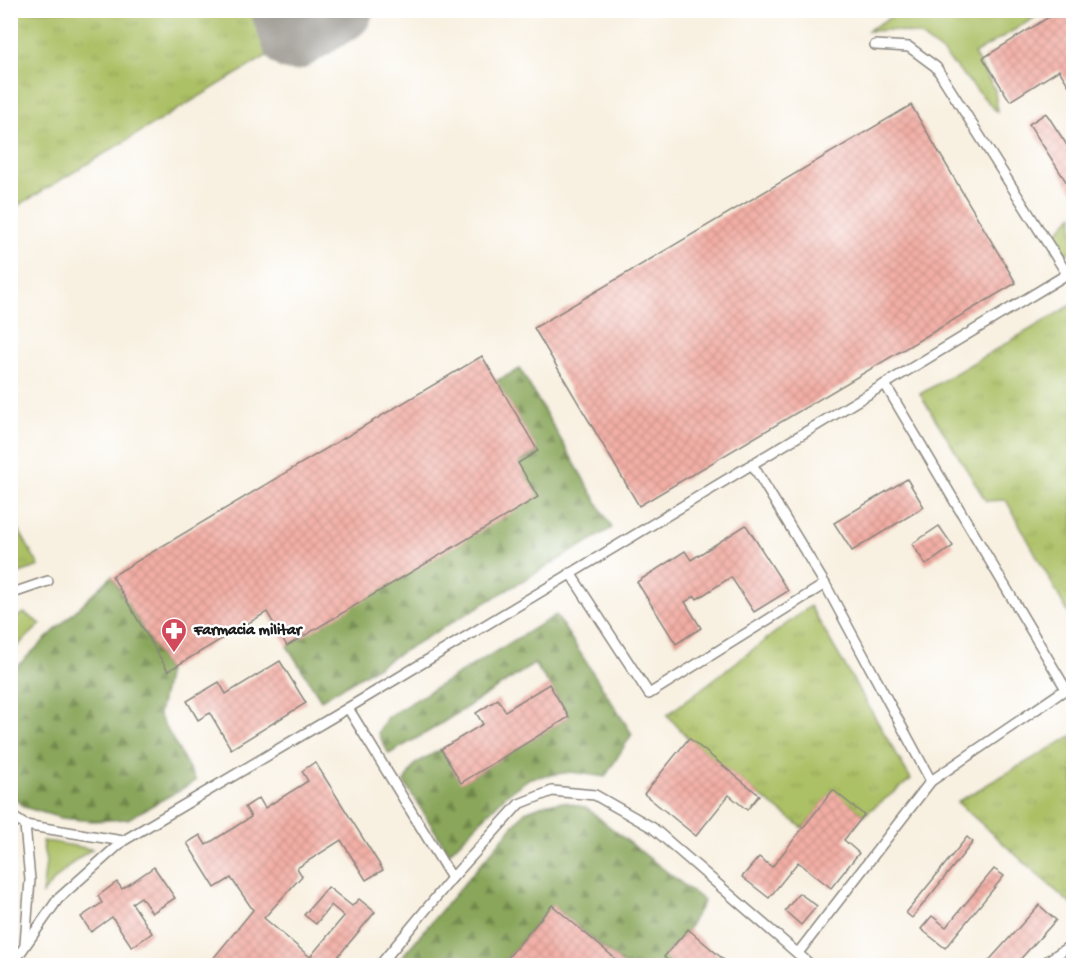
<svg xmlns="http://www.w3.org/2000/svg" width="1084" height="976" viewBox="0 0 1084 976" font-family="'Gochi Hand',sans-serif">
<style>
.grass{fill:url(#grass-tufts);stroke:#646e40;stroke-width:1.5}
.forest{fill:url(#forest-firs);stroke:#52613b;stroke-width:1.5}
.park{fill:#acc065;stroke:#646e40;stroke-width:1.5}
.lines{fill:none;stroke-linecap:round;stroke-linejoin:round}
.taxiway{stroke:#8a867e;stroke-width:62}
.building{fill:url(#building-cross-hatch)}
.lane-casing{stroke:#8a867e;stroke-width:12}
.lane{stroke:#fff;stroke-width:9}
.labels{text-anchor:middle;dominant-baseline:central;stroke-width:5;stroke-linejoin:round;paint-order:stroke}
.poi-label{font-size:16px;font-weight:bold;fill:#1c1c1c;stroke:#fff;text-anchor:start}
</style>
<defs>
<pattern id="grass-tufts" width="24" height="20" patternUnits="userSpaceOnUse" patternTransform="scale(1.5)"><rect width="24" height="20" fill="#acc065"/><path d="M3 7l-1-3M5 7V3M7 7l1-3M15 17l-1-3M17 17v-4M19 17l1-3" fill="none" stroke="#93a457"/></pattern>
<pattern id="forest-firs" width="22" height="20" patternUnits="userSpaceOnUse" patternTransform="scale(1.5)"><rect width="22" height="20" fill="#89a65a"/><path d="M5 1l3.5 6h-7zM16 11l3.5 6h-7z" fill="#6f864a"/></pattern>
<pattern id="building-cross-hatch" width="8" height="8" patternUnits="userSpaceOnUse" patternTransform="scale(1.5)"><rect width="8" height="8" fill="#f2aea5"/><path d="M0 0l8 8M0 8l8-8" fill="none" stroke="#cf958d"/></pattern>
</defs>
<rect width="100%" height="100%" fill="#fff"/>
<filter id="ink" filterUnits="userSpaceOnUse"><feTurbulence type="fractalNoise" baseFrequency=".0167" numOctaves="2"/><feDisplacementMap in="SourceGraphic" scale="12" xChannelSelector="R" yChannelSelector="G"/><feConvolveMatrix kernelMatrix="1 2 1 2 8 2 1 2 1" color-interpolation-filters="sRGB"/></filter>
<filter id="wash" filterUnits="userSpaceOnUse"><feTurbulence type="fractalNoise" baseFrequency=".008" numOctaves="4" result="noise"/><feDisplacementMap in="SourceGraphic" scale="24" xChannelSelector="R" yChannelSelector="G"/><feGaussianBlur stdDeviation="1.35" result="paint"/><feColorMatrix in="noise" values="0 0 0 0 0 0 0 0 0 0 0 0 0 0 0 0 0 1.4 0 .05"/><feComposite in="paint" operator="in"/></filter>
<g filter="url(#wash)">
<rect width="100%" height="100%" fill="#f8f0e0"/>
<g class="grass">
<path d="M96 11H282L293 40 11 210V11Z"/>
<path d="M1073 304V622L1006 500 986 501 920 394Z"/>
<path d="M11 516 39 566 11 576H10Z"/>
<path d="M810 606 911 779 864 815 833 791 803 828 759 795 689 739 667 715Z"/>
<path d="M1073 735V906L957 802Z"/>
</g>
<g class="forest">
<path d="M520 369 612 528 321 700 287 646 518 463 538 452 496 381Z"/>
<path d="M112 576 168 671 159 715 196 781 128 819 93 821 61 818 24 807 11 795V672Z"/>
<path d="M556 615 632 734 605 777 571 772 530 778 506 795 449 853 404 782 415 764 441 749 462 782 569 717 549 684 534 664 431 730 389 754 378 733 387 717Z"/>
<path d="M565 802 587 808 606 824 704 901 688 929 664 956 675 965H624L552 905 501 965 394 966 525 812 548 803Z"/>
</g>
<g class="park">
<path d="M901 11V10L1046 11 974 54 995 90 997 112 942 52 919 35 892 30 867 31Z"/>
<path d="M1073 215V253L1053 251 1056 233Z"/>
<path d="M24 613 41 624 11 652V619Z"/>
<path d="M42 841C59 842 75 847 92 849 71 862 58 876 42 894L46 862Z"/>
</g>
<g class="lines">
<path class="taxiway" d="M282 10 293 40 342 10"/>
</g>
<g id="blocks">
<g class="building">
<path d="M1060 10H1074V94L1059 70 1010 101 983 58Z"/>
<path d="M911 105 1016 283 639 506 534 328Z"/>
<path d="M1046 113 1074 156V194L1029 124Z"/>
<path d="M482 356 538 451 518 463 538 497 287 646 267 612 168 671 112 576Z"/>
<path d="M907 479 924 507 852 551 834 523Z"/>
<path d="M746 525 788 591 754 612 731 577 697 599 695 596 685 602 701 628 676 644 637 582 685 551 691 560Z"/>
<path d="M939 526 953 546 926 565 912 544Z"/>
<path d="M280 661 306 703 231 749 210 713 198 720 187 701 219 682 226 694Z"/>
<path d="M549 684 569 717 461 783 441 749 483 724 476 713 498 699 505 711Z"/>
<path d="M689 738 759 795 747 810 729 795 696 836 644 794Z"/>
<path d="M315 762 383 870 366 880 341 840 297 868 302 876 264 918 310 957 344 916 331 905 316 924 304 915 328 887 352 906 359 899 375 912 330 966H207L253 910 231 878 215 888 187 843 200 835 206 845 251 817 245 807 259 798 265 808 308 781 302 771Z"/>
<path d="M833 790 864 815 844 840 859 853 831 888 798 862 769 898 742 877 759 857 772 867Z"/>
<path d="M967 837 973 842 912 918 906 913Z"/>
<path d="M154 867 175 898 152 913 141 897 132 903 152 933 132 947 112 917 91 932 81 917 102 903 98 896 117 882 122 889Z"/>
<path d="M994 869 1004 876 945 948 921 929 932 916 946 927Z"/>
<path d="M799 893 817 906 801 925 785 911Z"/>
<path d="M552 905 624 966H501Z"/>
<path d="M1039 905 1056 920 1014 966H984Z"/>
<path d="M688 929 731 966H675L664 957Z"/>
</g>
</g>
</g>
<g filter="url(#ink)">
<use href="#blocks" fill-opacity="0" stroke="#8a867e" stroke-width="1.5"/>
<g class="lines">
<defs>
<g id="lane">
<path d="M875 45 909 47 936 67 1067 274"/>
<path d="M885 384 1066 689 931 781"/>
<path d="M752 464 825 584 931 781 798 953"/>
<path d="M570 573 649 694 825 584"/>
<path d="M10 594 48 581"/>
<path d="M348 708 452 878"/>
<path d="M10 815 25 825 30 880 25 944"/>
<path d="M25 825 123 841"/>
<path d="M11 966 58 899 123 841 348 708 1074 270"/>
<path d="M379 966 452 878 519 804 552 791 595 795 653 828 812 966"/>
<path d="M1040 966 1074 943"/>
</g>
</defs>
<use href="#lane" class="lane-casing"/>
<use href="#lane" class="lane"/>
</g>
</g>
<defs>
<symbol id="pharmacy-pin" viewBox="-11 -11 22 30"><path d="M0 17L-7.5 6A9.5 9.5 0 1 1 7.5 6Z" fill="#d1495b" stroke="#fff"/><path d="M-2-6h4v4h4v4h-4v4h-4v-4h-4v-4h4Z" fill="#fff"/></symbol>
</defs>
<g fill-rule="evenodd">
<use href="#pharmacy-pin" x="159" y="616" width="30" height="40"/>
</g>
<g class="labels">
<g class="poi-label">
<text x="194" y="631">Farmacia militar</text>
</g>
</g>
<rect width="1084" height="976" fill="none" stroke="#fff" stroke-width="36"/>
</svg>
